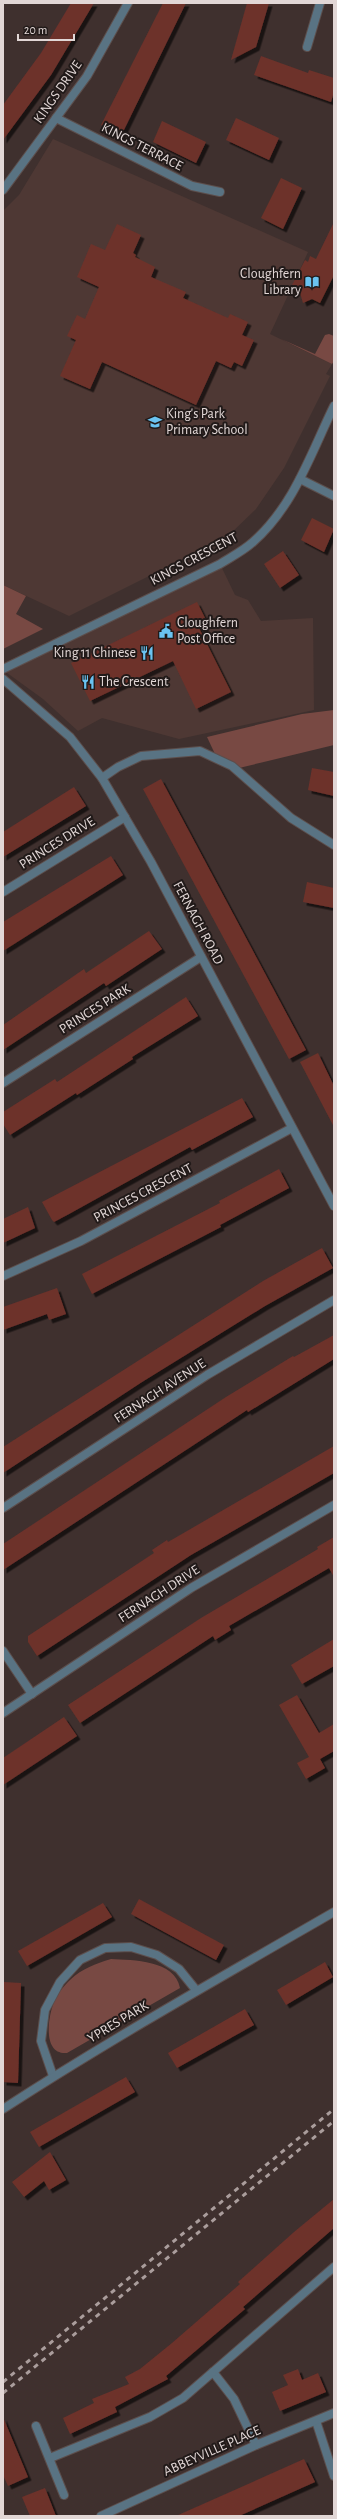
<svg xmlns="http://www.w3.org/2000/svg" width="337" height="2519" viewBox="0 0 337 2519" font-family="'Alegreya Sans',sans-serif">
<style>
.built{fill:#4e3834}
.green{fill:#784943}
.building{fill:#6d312a;filter:url(#shadow)}
.lines{fill:none;stroke-linecap:round;stroke-linejoin:round}
.minor-casing{stroke:#5c4e4c;stroke-width:10}
.minor{stroke:#597383;stroke-width:8}
.rail{stroke:#aa9d9c;stroke-width:3;stroke-dasharray:5 5;stroke-linecap:butt}
.labels{text-anchor:middle;dominant-baseline:central;stroke-width:4;stroke-linejoin:round;paint-order:stroke}
.street-label{font-size:14px;fill:#e2d7d6;stroke:#211a19}
.poi-label{font-size:14px;fill:#e2d7d6;stroke:#211a19;text-anchor:start}
</style>
<defs>
<filter id="shadow"><feDropShadow dx="3.5" dy="3.5" stdDeviation="0" flood-color="#0009"/></filter>
</defs>
<rect width="100%" height="100%" fill="#3f302e"/>
<g class="built">
<path d="M53 139 308 252 270 334 332 364 326 374 330 376 284 468 256 509 227 537 69 616 3 585V211L19 195Z"/>
<path d="M220 564 235 595 248 600 261 621 313 618 314 710 179 739 102 718 78 731 43 699 3 670Z"/>
</g>
<g class="green">
<path d="M329 334 334 336V361L332 364 281 339 315 354 325 335Z"/>
<path d="M3 585 26 596 16 614 43 629 3 649Z"/>
<path d="M334 710V745L239 768 215 754 207 737 302 714Z"/>
<path d="M111 1959C133 1960 175 1960 180 1988L67 2053C42 2055 48 2017 54 2002 56 1995 65 1985 70 1980 83 1968 95 1964 111 1959Z"/>
</g>
<g class="building">
<path d="M71 3H94L51 75 3 140V105L41 53Z"/>
<path d="M163 3H186L121 136 101 125Z"/>
<path d="M247 3H269L256 47 231 60Z"/>
<path d="M261 56 308 73 309 70 334 78V92L331 102 254 75Z"/>
<path d="M236 118 279 138 269 160 226 140Z"/>
<path d="M162 121 206 142 196 163 153 142Z"/>
<path d="M281 178 302 188 283 229 261 218Z"/>
<path d="M334 222V275L320 303 312 299 303 303 300 293 290 289 305 260 308 262 310 256 316 259Z"/>
<path d="M117 224 141 235 133 253 136 255 135 257 155 267 151 277 186 292 183 298 228 318 230 314 248 322 242 335 254 340 242 366 234 362 231 368 216 361 196 405 102 362 90 389 60 376 76 340 67 336 77 315 85 319 99 287 77 277 91 244 105 250Z"/>
<path d="M312 518 334 529 324 552 301 540Z"/>
<path d="M283 551 299 575 280 588 264 564Z"/>
<path d="M197 602 206 620 197 624 231 692 196 709 173 661 90 701 71 663Z"/>
<path d="M312 768 334 772V796L308 790Z"/>
<path d="M161 779 306 1050 289 1059 143 789Z"/>
<path d="M74 787 86 806 3 857V832Z"/>
<path d="M111 856 123 875 3 951V922Z"/>
<path d="M307 882 334 888V908L303 902Z"/>
<path d="M149 931 162 949 106 986 104 983 3 1050V1025L84 969 86 973Z"/>
<path d="M186 997 198 1016 132 1057 133 1059 77 1095 76 1093 10 1135 3 1124V1112L55 1079 57 1082Z"/>
<path d="M318 1053 334 1086V1127L300 1062Z"/>
<path d="M242 1098 253 1117 192 1150 190 1147 69 1214 54 1222 52 1220 42 1202Z"/>
<path d="M279 1169 289 1188 220 1225 221 1227 92 1294 82 1274 220 1203 219 1201Z"/>
<path d="M28 1207 35 1228 3 1243V1219Z"/>
<path d="M322 1248 333 1268 265 1306 142 1382 3 1473V1447L263 1281Z"/>
<path d="M57 1288 66 1314 49 1320 47 1314 3 1330V1307Z"/>
<path d="M334 1335V1359L248 1412 247 1410 3 1570V1544L226 1397 293 1356 294 1357Z"/>
<path d="M334 1446V1473L191 1555 37 1656 28 1642V1636L154 1553 152 1550 167 1540 168 1542Z"/>
<path d="M334 1537V1577L329 1568 229 1626 231 1630 215 1640 213 1636 80 1723 68 1705 201 1618 318 1549 317 1547Z"/>
<path d="M334 1639V1666L302 1684 291 1665Z"/>
<path d="M297 1695 319 1733 334 1724V1751L320 1759 325 1768 306 1779 297 1763 309 1757 279 1705Z"/>
<path d="M64 1717 77 1736 3 1785V1758Z"/>
<path d="M139 1899 224 1945 216 1960 131 1914Z"/>
<path d="M103 1903 112 1917 27 1966 18 1951Z"/>
<path d="M325 1962 333 1977 286 2005 277 1990Z"/>
<path d="M4 1982 21 1983 18 2083 3 2082Z"/>
<path d="M245 2009 254 2025 177 2068 168 2053Z"/>
<path d="M126 2077 135 2092 39 2147 30 2132Z"/>
<path d="M50 2152 66 2180 49 2190 44 2181 24 2197 12 2182Z"/>
<path d="M334 2199V2228L243 2307 245 2309 166 2376 168 2379 115 2407 117 2412 70 2434 63 2418 94 2403 92 2399 129 2384 125 2377 140 2369 172 2343 240 2284 238 2282 294 2232Z"/>
<path d="M298 2369 302 2380 318 2373 326 2392 280 2411 272 2392 288 2385 283 2375Z"/>
<path d="M3 2417 28 2477 8 2486 3 2475Z"/>
<path d="M304 2459 315 2482 239 2516H176Z"/>
<path d="M45 2488 56 2516H30L22 2497Z"/>
</g>
<g class="lines">
<defs>
<g id="minor">
<path d="M307 47 320 3"/>
<path d="M56 118 192 186 220 192"/>
<path d="M3 190 87 76 128 3"/>
<path d="M300 479 334 496"/>
<path d="M3 669 220 564C231 557 243 551 253 542 294 506 311 453 334 406"/>
<path d="M3 679 70 737 102 778 151 862 334 1206"/>
<path d="M102 778 118 767 141 756 200 751 232 766 291 818 334 845"/>
<path d="M3 892 125 817"/>
<path d="M3 1083 201 957"/>
<path d="M3 1276 81 1241 292 1128"/>
<path d="M3 1508 207 1375 334 1300"/>
<path d="M3 1651 32 1694"/>
<path d="M3 1713 191 1588 334 1505"/>
<path d="M53 2076 41 2041 45 2010 60 1982 80 1960 105 1948 131 1947 157 1955 179 1969 196 1990"/>
<path d="M3 2109C111 2039 223 1976 334 1912"/>
<path d="M213 2372 234 2399 256 2445"/>
<path d="M316 2421 334 2476"/>
<path d="M36 2426 64 2495"/>
<path d="M50 2458 150 2417 183 2398 334 2267"/>
<path d="M101 2516 256 2445 334 2413"/>
</g>
</defs>
<use href="#minor" class="minor-casing"/>
<use href="#minor" class="minor"/>
<g class="rail">
<path d="M3 2382 334 2109"/>
<path d="M3 2393 334 2121"/>
</g>
</g>
<defs>
<symbol id="library-bare" viewBox="-9 -9 18 18"><path d="M-6-4Q-3-5.5-.7-3.5V5Q-3 3-6 4ZM6-4Q3-5.5 .7-3.5V5Q3 3 6 4Z" fill="#6ac3f1" stroke="#211a19" stroke-width="2.5" paint-order="stroke"/></symbol>
<symbol id="school-bare" viewBox="-9 -9 18 18"><path d="M0-5L7-2L0 1L-7-2ZM-4 1L0 2.5L4 1V4Q0 6-4 4Z" fill="#6ac3f1" stroke="#211a19" stroke-width="2.5" paint-order="stroke"/></symbol>
<symbol id="civic-bare" viewBox="-9 -9 18 18"><path d="M-.6-6.5H3V-4.5H.6V-3L4-1V1h2V6H-6V1h2V-1L-.6-3ZM-1.2 2.5V6h2.4V2.5Z" fill="#6ac3f1" stroke="#211a19" stroke-width="2.5" paint-order="stroke"/></symbol>
<symbol id="restaurant-bare" viewBox="-9 -9 18 18"><path d="M-5-6h1v4h1v-4h1v4h1v-4h1v5L-1.5 .5V6h-2V.5L-5-1ZM5-6V6H3V1.5H1.5Q1.5-4 5-6Z" fill="#6ac3f1" stroke="#211a19" stroke-width="2.5" paint-order="stroke"/></symbol>
</defs>
<g fill-rule="evenodd">
<use href="#library-bare" x="302" y="272" width="20" height="20"/>
<use href="#school-bare" x="145" y="412" width="20" height="20"/>
<use href="#civic-bare" x="156" y="621" width="20" height="20"/>
<use href="#restaurant-bare" x="137" y="643" width="20" height="20"/>
<use href="#restaurant-bare" x="78" y="672" width="20" height="20"/>
</g>
<g class="labels">
<g class="street-label">
<text transform="translate(58 92) rotate(-55)">KINGS DRIVE</text>
<text transform="translate(142 147) rotate(27)">KINGS TERRACE</text>
<text transform="translate(194 559) rotate(-28)">KINGS CRESCENT</text>
<text transform="translate(57 843) rotate(-32)">PRINCES DRIVE</text>
<text transform="translate(198 923) rotate(62)">FERNAGH ROAD</text>
<text transform="translate(95 1009) rotate(-32)">PRINCES PARK</text>
<text transform="translate(143 1193) rotate(-28)">PRINCES CRESCENT</text>
<text transform="translate(160 1391) rotate(-33)">FERNAGH AVENUE</text>
<text transform="translate(159 1594) rotate(-33)">FERNAGH DRIVE</text>
<text transform="translate(118 2022) rotate(-31)">YPRES PARK</text>
<text transform="translate(212 2451) rotate(-24)">ABBEYVILLE PLACE</text>
</g>
<g class="poi-label">
<text x="301" y="274" text-anchor="end">Cloughfern<tspan x="301" dy="16">Library</tspan></text>
<text x="166" y="414">King's Park<tspan x="166" dy="16">Primary School</tspan></text>
<text x="177" y="623">Cloughfern<tspan x="177" dy="16">Post Office</tspan></text>
<text x="136" y="653" text-anchor="end">King 11 Chinese</text>
<text x="99" y="682">The Crescent</text>
</g>
</g>
<rect width="337" height="2519" fill="none" stroke="#e2d7d6" stroke-width="8"/>
<path d="M18 34v6h56v-6" fill="none" stroke="#e2d7d6" stroke-width="2"/>
<text x="24" y="34" font-size="12" fill="#e2d7d6" stroke="#211a19" stroke-width="3" paint-order="stroke">20 m</text>
</svg>
